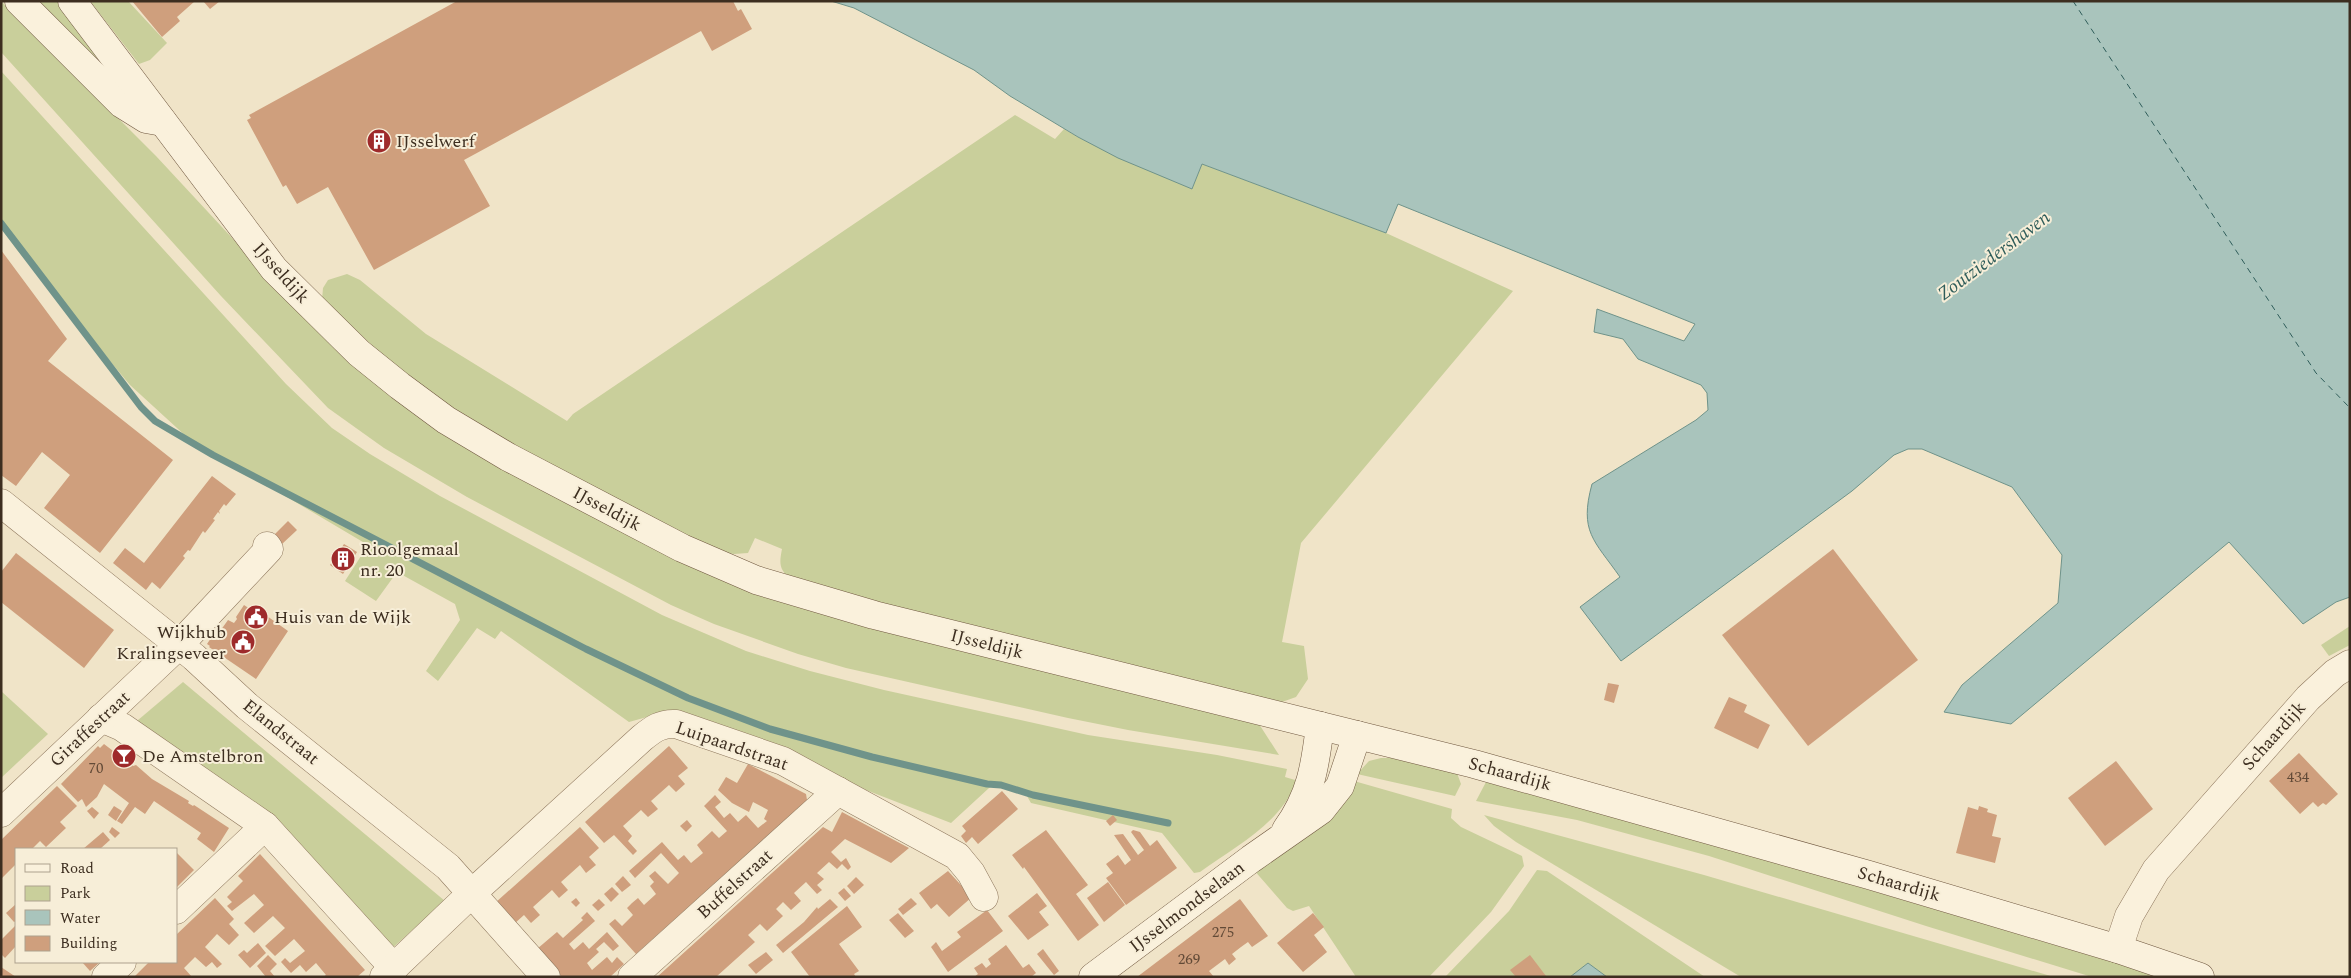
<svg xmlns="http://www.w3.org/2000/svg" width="2351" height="978" viewBox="0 0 2351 978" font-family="Spectral,serif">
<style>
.green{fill:#c9cf9b}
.water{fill:#a9c4bc;stroke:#6f938a}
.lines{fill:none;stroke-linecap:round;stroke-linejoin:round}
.stream{stroke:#6f938a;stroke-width:7}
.ferry{stroke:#2f5d5a;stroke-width:1;stroke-dasharray:6 5;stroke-linecap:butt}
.building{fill:#cf9f7d}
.street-casing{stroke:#8d765c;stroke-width:29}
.secondary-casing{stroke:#6f573f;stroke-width:29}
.street{stroke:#faf1dc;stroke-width:28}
.secondary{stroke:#faf1dc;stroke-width:28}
.labels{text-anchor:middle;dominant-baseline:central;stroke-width:4;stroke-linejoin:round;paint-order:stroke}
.number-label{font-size:15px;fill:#624a37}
.poi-label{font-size:18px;fill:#3d2e20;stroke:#f7eed8;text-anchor:start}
.street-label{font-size:18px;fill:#3d2e20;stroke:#f7eed8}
.water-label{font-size:19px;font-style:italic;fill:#2f5d5a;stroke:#f7eed8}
</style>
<rect width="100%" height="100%" fill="#f0e4c8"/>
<g class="green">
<path d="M1 1 156 156 312 324 672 555 1259 724 1279 755 1128 730 1068 718 846 668 798 654 714 624 671 605 467 497 384 448 328 408 221 296 1 52Z"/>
<path d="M35 1H59L99 57 97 58 90 55Z"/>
<path d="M90 1H128L167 43 150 60 139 64Z"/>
<path d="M1 71 286 384 332 428 370 454 440 496 662 615 746 651 810 671 884 690 1088 735 1217 755 1287 769 1285 777 1295 780 1296 783C1279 825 1234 847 1200 872L1194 873 1162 833 1031 803 1024 791 999 783 989 788 951 823 665 712 629 722 501 631 495 639 477 628 438 681 426 671 460 620 455 604 397 572 376 601 345 581 368 545 189 439 130 385 18 251 1 228Z"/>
<path d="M1015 115 1055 139 1064 129 1078 137 1192 189 1202 164 1386 233 1513 291 1301 543 1282 642 1304 646 1308 679 1296 697 1282 702 1004 637 792 580C779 570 779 564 782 549L755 538 748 553 734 554 720 552 502 439 443 403 394 365 322 300 323 288 328 280 347 274 360 280 426 334 567 421 573 414Z"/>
<path d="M2350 626V645L2329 656 2321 645Z"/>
<path d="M183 682 445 901 389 951 131 726Z"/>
<path d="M1 691 48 734 1 778Z"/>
<path d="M1381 758H1397L1457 773 1461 784 1455 796 1357 774 1369 761Z"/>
<path d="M1354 781 1452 809 1451 818 1461 827 1522 856 1524 866 1491 912 1429 977H1356L1309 906 1293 911 1287 908 1253 869 1320 828 1336 813Z"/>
<path d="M1486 782 1812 873 2163 977H2092L1926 926 1709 856 1577 820 1476 801Z"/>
<path d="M1484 815 1704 875 2054 977H1741L1516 842 1494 826Z"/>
<path d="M1537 870 1547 871 1705 977H1607L1588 963 1570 977H1445L1509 911Z"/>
</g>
<g class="water">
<path d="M831 1H2350V597L2336 602 2303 624 2229 542 2011 724 1944 712 1962 685 2058 603 2062 555 2012 487 1922 449H1908L1894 455 1852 491 1621 661 1580 607 1620 577C1594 540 1579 532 1592 484L1696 420 1708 410 1707 393 1701 385 1638 359 1623 339 1594 332 1597 309 1684 341 1695 324 1398 204 1386 233 1202 164 1192 189 1118 158 1078 137 1010 96 974 70 854 8Z"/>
<path d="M1588 963 1607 977H1570Z"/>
</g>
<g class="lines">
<path class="stream" d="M1 223 141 407 155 421 213 455 586 649 688 698 770 729 872 757 987 784 1001 785 1033 795 1168 823"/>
<path class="ferry" d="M2073 1 2316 373 2350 408"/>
</g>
<g class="building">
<path d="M132 1H195L177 17 180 21 162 37Z"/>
<path d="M203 1H220L210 9Z"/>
<path d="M457 1H733L738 11 741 9 752 29 712 51 701 31 464 160 490 206 374 270 328 187 297 204 286 185 283 187 247 120 251 118 249 115Z"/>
<path d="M1 250 67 339 48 361 173 460 100 553 44 508 70 475 42 452 16 486 1 475Z"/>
<path d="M212 476 236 494 226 506 224 504 219 511 220 514 218 512 213 519 215 520 205 533 203 531 190 551 188 550 183 556 185 558 160 589 152 582 146 590 113 563 125 548 144 563Z"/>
<path d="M288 521 297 530 281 545 272 537Z"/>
<path d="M344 544 357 552 343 574 330 565Z"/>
<path d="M1833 549 1918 660 1808 746 1722 635Z"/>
<path d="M16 553 114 630 84 668 1 602V572Z"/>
<path d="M244 605 265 619 267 616 288 631 256 679 209 647 210 646 207 644 215 632 218 634 228 620 234 623 237 619 236 617Z"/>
<path d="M1608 683 1619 685 1614 703 1604 700Z"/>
<path d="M1729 697 1747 705 1744 712 1770 725 1758 749 1714 728Z"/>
<path d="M104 744 121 757 129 761 133 766 136 765 152 779 189 801 188 803 193 806 194 805 229 828 214 852 197 839 201 833 154 801 145 814 135 807 122 824 117 821 129 803 104 784 97 797 86 807 82 799 78 802 61 784 98 746 100 748Z"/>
<path d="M669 746 688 768 678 776 685 784 676 792 669 785 651 801 658 809 648 817 641 810 623 826 632 836 628 841 637 851 633 855 614 835 604 843 585 822Z"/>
<path d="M2299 753 2338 794 2326 805 2323 803 2318 807 2313 802 2300 814 2269 781Z"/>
<path d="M2116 761 2153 809 2105 846 2068 798Z"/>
<path d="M748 764 806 794 807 800 636 954 609 924 615 919 622 926 633 915 627 908 632 903 638 898 644 905 656 894 650 886 654 882 649 876 655 871 668 884 679 873 661 853 635 878 629 871 662 842 678 860 684 855 691 863 703 853 697 845 699 843 712 831 719 838 727 831 704 806 715 795 721 802 715 807 724 818 730 813 738 822 746 815 758 828 767 821 764 819 768 810 753 802 749 812 732 803 718 790 726 777 737 783Z"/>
<path d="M57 786 77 806 60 822 66 828 46 847 40 841 32 849H16V864L1 879V840Z"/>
<path d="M1002 791 1018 809 978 844 972 837 966 843 961 836 966 831 962 826Z"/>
<path d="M114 806 122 811 116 821 108 815Z"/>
<path d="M1979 806 1988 809 1987 812 1997 815 1992 836 2001 838 1995 863 1956 853 1968 807 1978 810Z"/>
<path d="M92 807 99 813 94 819 87 811Z"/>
<path d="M842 812 909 848 891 863 845 839 831 852 841 862 846 858 851 867 848 870 842 864 837 869 829 862 817 873 824 879 817 885 822 890 817 894 806 882 794 893 801 901 791 910 783 902 776 909 783 916 767 931 760 924 748 935 755 942 716 977H657L823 827 832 832Z"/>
<path d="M1113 815 1117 820 1110 826 1106 821Z"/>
<path d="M687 820 692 826 686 832 680 826Z"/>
<path d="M112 827 120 833 115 838 109 832Z"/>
<path d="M580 827 599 848 589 857 596 865 586 873 580 865 561 882 568 890 559 898 552 890 533 907 540 915 531 923 524 915 514 924 495 903Z"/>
<path d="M1046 830 1088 885 1076 894 1099 925 1078 941 1024 867 1023 869 1012 855Z"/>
<path d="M1133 830 1140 832 1150 846 1157 840 1177 868 1126 905 1106 878 1113 873 1106 864 1118 855 1125 865 1131 860 1114 835 1123 834 1138 855 1144 850 1131 832Z"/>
<path d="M103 832 110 840 100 849H83Z"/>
<path d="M176 852 194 870 176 888Z"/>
<path d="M260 854 365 970 357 977H323L326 975 316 963 306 972 300 965 291 973 281 962 285 958 290 963 305 951 294 939 275 956 265 946 285 928 273 916 254 933 244 923 264 905 254 894 232 911 227 906 232 902 227 897 243 881 238 876Z"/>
<path d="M948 871 972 897 949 917 937 904 931 909 919 893Z"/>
<path d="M623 876 631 885 622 892 615 884Z"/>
<path d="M856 877 864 885 854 894 847 886Z"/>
<path d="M1108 882 1125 905 1104 922 1087 898Z"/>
<path d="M612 887 619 894 611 902 604 894Z"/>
<path d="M844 888 851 896 845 901 838 893Z"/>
<path d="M1037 893 1047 906 1039 912 1049 925 1028 940 1008 916Z"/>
<path d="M215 898 234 919 229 924 239 935 229 945 217 934 205 947 222 964 217 968 212 962 206 967 195 957 184 968 192 977H134L149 962H176V935Z"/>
<path d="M576 898 580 903 576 907 571 902Z"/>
<path d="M911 898 917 904 903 915 898 909Z"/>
<path d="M599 899 605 905 598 911 592 905Z"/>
<path d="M830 899 838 907 783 953 776 945 804 922 817 907 818 909Z"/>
<path d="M1240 899 1268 936 1252 947 1248 942 1241 947 1232 954 1236 959 1229 965 1225 959 1209 971 1214 977H1137Z"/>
<path d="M16 904V921L14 922 6 913Z"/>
<path d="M847 906 862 927 839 944 859 971 854 974 856 977H810L791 952Z"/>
<path d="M987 910 1003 931 948 972 931 947 936 942 942 951 961 937 957 932Z"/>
<path d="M587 912 595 921 569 944 574 950 583 942 589 949 607 932 619 946 613 951 604 942 596 949 599 952 587 963 592 970 607 957 612 963 617 957 624 964 610 977H562L537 949 557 932 563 938 583 920 581 918Z"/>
<path d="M898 913 914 931 905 938 889 920Z"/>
<path d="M1313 913 1324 927 1314 935 1327 952 1303 972 1277 943Z"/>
<path d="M16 925V946L5 958 1 954V940Z"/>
<path d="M258 943 266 953 250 968 238 955 244 950 247 953Z"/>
<path d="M1006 945 1023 968 1029 964 1036 973 1031 977H974L978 974 974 968 982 963 986 968 991 964 988 959Z"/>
<path d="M1043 949 1059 971 1054 975 1037 954Z"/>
<path d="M766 952 773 960 756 974 748 965Z"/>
<path d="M268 955 277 964 270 971 275 977H266L257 966Z"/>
<path d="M1530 955 1546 976 1545 977H1516L1510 970Z"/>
<path d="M82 962H100L90 971Z"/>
<path d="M1 967 16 977H1Z"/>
</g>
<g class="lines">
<defs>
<g id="street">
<path d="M1 503 194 657 247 706 448 867 546 977"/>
<path d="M101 718 122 727 265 826 394 968"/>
<path d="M1 813 179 645 269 549 267 546"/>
<path d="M176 910 265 826"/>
<path d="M2118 949 2129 916 2156 870 2308 698 2335 673 2350 664"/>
<path d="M106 977 122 962"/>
<path d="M384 977 471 894 642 738C653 729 661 723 676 724L783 761 957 856 971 873 984 897"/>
<path d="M632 977 838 791"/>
</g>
<g id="secondary">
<path d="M19 1 122 104 146 119 163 122"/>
<path d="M72 1 274 269 359 353 400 386 446 420 508 457 682 548 756 580 874 615 1474 764 1869 875 2118 949 2200 977"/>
<path d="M1286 830C1311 795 1315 767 1320 726"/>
<path d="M1093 977 1251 859 1321 810 1340 786 1357 735"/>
</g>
</defs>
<use href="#street" class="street-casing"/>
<use href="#secondary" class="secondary-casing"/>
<use href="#street" class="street"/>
<use href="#secondary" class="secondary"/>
</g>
<defs>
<symbol id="building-disc" viewBox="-11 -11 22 22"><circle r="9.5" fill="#9e2a2b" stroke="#f7eed8"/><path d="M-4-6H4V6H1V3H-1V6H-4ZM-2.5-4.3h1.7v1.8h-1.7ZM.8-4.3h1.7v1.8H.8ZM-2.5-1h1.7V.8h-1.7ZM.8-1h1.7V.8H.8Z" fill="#fff"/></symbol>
<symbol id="civic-disc" viewBox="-11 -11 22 22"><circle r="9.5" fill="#9e2a2b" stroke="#f7eed8"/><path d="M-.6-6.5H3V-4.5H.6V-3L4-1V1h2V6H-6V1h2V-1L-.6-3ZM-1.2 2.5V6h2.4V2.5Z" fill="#fff"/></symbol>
<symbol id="bar-disc" viewBox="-11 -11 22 22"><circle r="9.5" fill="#9e2a2b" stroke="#f7eed8"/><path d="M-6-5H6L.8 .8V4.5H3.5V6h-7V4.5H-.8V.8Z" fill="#fff"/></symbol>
</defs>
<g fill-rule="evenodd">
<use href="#building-disc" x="365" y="127" width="28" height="28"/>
<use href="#building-disc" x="329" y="545" width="28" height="28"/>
<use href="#civic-disc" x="242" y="603" width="28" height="28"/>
<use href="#civic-disc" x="229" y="628" width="28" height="28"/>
<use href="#bar-disc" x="110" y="742" width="28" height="28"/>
</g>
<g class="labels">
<g class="number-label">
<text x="96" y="768">70</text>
<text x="2298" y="777">434</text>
<text x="1223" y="932">275</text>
<text x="1189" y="959">269</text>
</g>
<g class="poi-label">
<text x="396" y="141">IJsselwerf</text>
<text x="360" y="549">Rioolgemaal<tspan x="360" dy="21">nr. 20</tspan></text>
<text x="274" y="617">Huis van de Wijk</text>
<text x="226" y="632" text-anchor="end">Wijkhub<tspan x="226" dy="21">Kralingseveer</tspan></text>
<text x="142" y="756">De Amstelbron</text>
</g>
<g class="street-label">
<text transform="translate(281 273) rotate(48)">IJsseldijk</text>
<text transform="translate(607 509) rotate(28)">IJsseldijk</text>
<text transform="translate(987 644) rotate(14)">IJsseldijk</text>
<text transform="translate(90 729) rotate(-43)">Giraffestraat</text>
<text transform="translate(281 732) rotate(39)">Elandstraat</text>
<text transform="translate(2274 736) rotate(-48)">Schaardijk</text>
<text transform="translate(732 746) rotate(19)">Luipaardstraat</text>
<text transform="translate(1510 774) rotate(15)">Schaardijk</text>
<text transform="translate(735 884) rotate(-42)">Buffelstraat</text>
<text transform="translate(1899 884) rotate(16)">Schaardijk</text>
<text transform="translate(1187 907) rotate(-37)">IJsselmondselaan</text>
</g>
<g class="water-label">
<text transform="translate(1994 256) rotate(-37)">Zoutziedershaven</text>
</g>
</g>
<rect width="2351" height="978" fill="none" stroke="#3d2e20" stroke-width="5"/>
<rect x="15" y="848" width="162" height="115" fill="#f7eed8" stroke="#ada18e"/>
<rect x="25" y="864" width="25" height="8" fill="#faf1dc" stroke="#ada18e"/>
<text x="60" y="873" font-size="15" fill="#3d2e20">Road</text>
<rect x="25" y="886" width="25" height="15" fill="#c9cf9b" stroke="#ada18e"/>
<text x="60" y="898" font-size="15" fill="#3d2e20">Park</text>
<rect x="25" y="910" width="25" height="15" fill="#a9c4bc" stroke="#ada18e"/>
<text x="60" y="923" font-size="15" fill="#3d2e20">Water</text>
<rect x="25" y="936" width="25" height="15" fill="#cf9f7d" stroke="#ada18e"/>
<text x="60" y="948" font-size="15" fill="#3d2e20">Building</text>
</svg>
